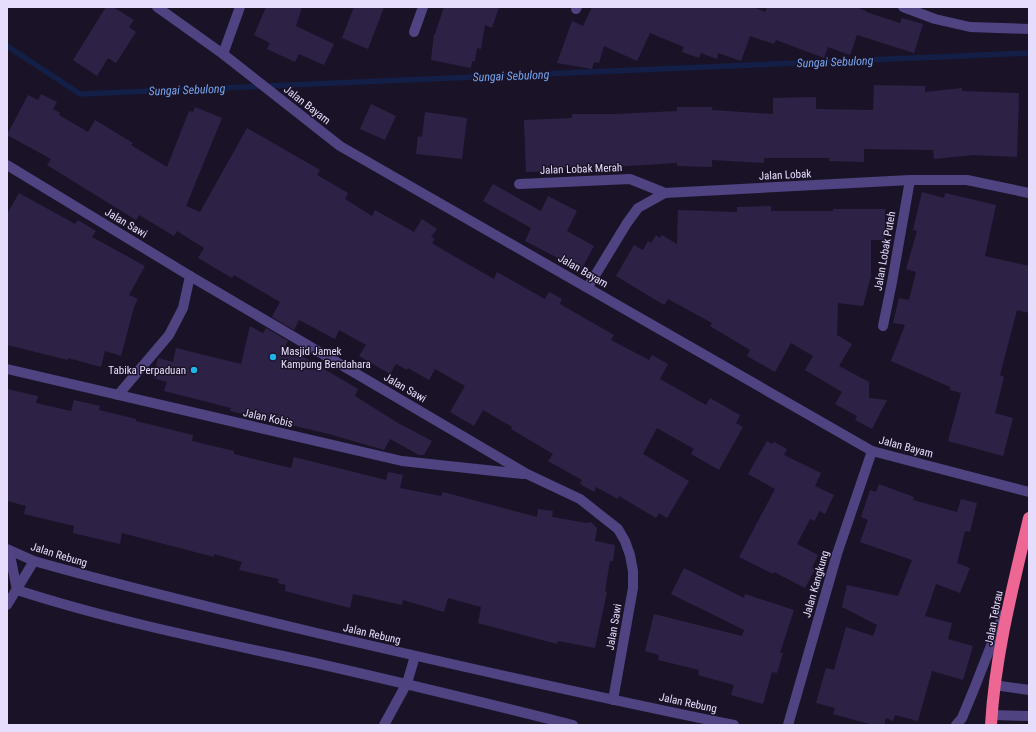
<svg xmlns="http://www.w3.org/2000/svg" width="1036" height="732" viewBox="0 0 1036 732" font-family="'Roboto Condensed',sans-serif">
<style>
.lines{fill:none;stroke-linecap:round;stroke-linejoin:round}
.stream{stroke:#131f46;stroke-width:5.5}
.building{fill:#2e2146}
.minor{stroke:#4f4381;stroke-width:10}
.highway{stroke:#ee6693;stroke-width:12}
.poi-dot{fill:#1eb5e6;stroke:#1a1328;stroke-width:1.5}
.labels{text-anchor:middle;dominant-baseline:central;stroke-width:3;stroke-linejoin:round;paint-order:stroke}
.street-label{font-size:11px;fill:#e5ddfb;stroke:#1a1328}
.poi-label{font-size:11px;fill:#e5ddfb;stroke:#1a1328;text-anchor:start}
.water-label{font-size:12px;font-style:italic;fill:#77a6f0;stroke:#1a1328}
</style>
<rect width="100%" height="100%" fill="#1a1328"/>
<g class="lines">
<path class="stream" d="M7 46 80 94 1029 53"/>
</g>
<g class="building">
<path d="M106 7H113L134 20 129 27 136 32 116 63 108 58 97 76 73 60Z"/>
<path d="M266 7H302L296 26 334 44 324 65 299 54 295 62 267 49 270 43 254 35Z"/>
<path d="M354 7H384L368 49 342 38Z"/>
<path d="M444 7H499L492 28 485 25 481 49 477 48 475 61H472L471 68 431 60 434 34H435Z"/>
<path d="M592 7H753L765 12 767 7H856L866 11V12L900 23 902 18 923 24 914 53 857 35 850 55 828 47 824 58 776 40 774 44 750 36 741 61 718 53 717 59 701 53 699 58 682 52 684 47 650 33 637 61 604 46 599 63 594 62 592 69 557 63 572 21 583 26Z"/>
<path d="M874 85 925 86V92L962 88V91L1019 93 1017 157 973 155 934 159 933 150 864 149V162L829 161V158H764V163L712 160V167L677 166V163L609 167H559V171L526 172 524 120 572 118V114H615L677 111V107H712V110L773 114V98L816 97V109L873 110Z"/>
<path d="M41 94 57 102 53 109 60 113 59 115 88 132 95 120 133 143 131 145 167 167 189 111 193 112 195 107 222 118 186 206 200 212 247 128 320 170 317 175 348 193 345 199 372 216 375 210 414 232 422 219 437 229 431 237 435 239 432 243 445 251 494 279 497 272 545 299 549 292 562 299 560 304 614 335 611 340 649 360 652 355 668 364 660 379 706 405 710 398 740 415 736 423 743 427 719 470 691 454 694 449 657 428 643 454 689 481 667 518 659 513 656 518 619 496 618 499 596 487 594 492 580 484 582 480 548 461 553 454 511 429 512 427 483 410 474 426 450 412 465 386 435 369 429 380 408 368 407 370 396 364 390 374 359 356 366 345 339 330 335 339 299 320 294 330 272 317 280 302 234 275 232 278 198 258 204 248 177 231 174 236 139 215 136 220 47 165 51 159 7 135 28 95 38 100Z"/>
<path d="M371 104 396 116 385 140 360 129Z"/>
<path d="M425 112 467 118 462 159 416 154 418 136 422 137Z"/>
<path d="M493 184 541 211 548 196 577 211 567 231 594 246 581 270 525 241 531 228 483 201Z"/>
<path d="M922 192 944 198 945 193 996 205 985 256 1029 266V313L1017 310 1000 375 1004 377 995 413 1013 418 1003 456 948 441 961 393 950 390V387L891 361 905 325 893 323 899 298 909 300 916 272 906 269 917 231 913 230Z"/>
<path d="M19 193 75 224 78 220 96 231 92 237 145 266 129 295 138 299 134 307 121 356 105 351 101 367 68 358V360L7 345V214Z"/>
<path d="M771 206V211H833V209H885V240H871V276L863 306 838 303 837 335 852 344 839 366 869 382V398L887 400 872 429 855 420 857 416 835 404 842 392 805 370 813 356 791 343 775 372 747 356 750 350 710 326 712 323 668 299 664 305 616 276 634 245 643 250 648 241 651 243 656 235 660 238 662 235 677 244 678 210 737 212V207Z"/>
<path d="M250 326 263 333 266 328 288 341 285 346 358 389 355 396 398 423 432 441 424 455H419L390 439 384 450 329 434 230 411 231 408 164 391 167 382 153 378 158 358 173 362 176 348 241 364Z"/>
<path d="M7 389 38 396 36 403 71 411 74 400 100 406 99 410 136 419V421L193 435 192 441 234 451V454L291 468 294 457 386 480 388 472 403 475 400 488 441 496 443 492 537 517 538 509 553 511 552 517 587 523 591 522 597 528 595 541 615 545 613 561H610L605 591 607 592 595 648 558 641 557 644 478 623 481 607 448 598 444 612 403 600 402 605 353 594 350 608 285 591 286 585 278 583 279 579 239 570 242 562 214 554V557L122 533 120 544 73 533 74 526 24 514 26 506 7 501Z"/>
<path d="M767 441 772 444 774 442 787 449 784 455 821 473 815 486 834 495 825 514 819 511 815 521 810 519 797 544 818 555 812 568 815 569 805 588 774 572 773 574 739 557 775 489 748 474Z"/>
<path d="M879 484 914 497 913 500 957 512 961 499 977 503 970 532 965 531 957 563 970 568 960 593 936 584 925 616 952 623 948 639 973 646 963 680 932 671 918 721 895 715 893 721 886 718 884 725H873L833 714 835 708 816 703 826 668 834 670 846 627 873 636 877 625 842 607 847 585 898 596 912 560 860 542 868 520 861 517 870 490 876 492Z"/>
<path d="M684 568 744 598 745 594 794 610 780 653H783L777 673 772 672 763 704 731 695 734 685 698 675 699 670 658 660 659 655 645 651 654 614 742 636 744 630 671 594Z"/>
</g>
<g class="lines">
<g class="minor">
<path d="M157 7 223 54 340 146 872 451 1029 492"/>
<path d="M903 7 935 19 970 27 1029 29"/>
<path d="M576 9 577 7"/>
<path d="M414 32 423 7"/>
<path d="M223 54 240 7"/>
<path d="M7 165 190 276 527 474 580 499 618 529 625 541 630 555 633 571V588L613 700"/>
<path d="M519 184 630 179 665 193"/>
<path d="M588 287 627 223 638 208 665 193 910 180H967L1029 193"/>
<path d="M883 326 892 282 910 180"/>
<path d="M7 369 402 461 523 474"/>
<path d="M118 395 169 335 183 308 190 276"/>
<path d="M7 549 34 561C129 588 225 611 321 634 459 666 596 697 734 725"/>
<path d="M9 550 17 590"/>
<path d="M17 590C113 621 213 641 311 662 399 682 486 703 573 725"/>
<path d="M7 605 34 561"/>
<path d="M994 685 1029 690"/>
<path d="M991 715 1029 716"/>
<path d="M384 725 407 683 415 656"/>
<path d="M788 725 837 554 872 451"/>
<path d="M956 725 962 718 974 689 1003 615"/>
</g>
<path class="highway" d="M991 725C995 655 1013 586 1029 518"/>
</g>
<g class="poi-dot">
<circle cx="273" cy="357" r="4"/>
<circle cx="194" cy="370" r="4"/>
</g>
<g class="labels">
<g class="street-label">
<text transform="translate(307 105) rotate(38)">Jalan Bayam</text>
<text transform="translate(581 169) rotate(-2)">Jalan Lobak Merah</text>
<text transform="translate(785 175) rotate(-3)">Jalan Lobak</text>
<text transform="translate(126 223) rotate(31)">Jalan Sawi</text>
<text transform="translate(885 251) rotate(-80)">Jalan Lobak Puteh</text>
<text transform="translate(583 271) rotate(30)">Jalan Bayam</text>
<text transform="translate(405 388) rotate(30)">Jalan Sawi</text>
<text transform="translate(268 418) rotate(13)">Jalan Kobis</text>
<text transform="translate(906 447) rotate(15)">Jalan Bayam</text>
<text transform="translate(59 555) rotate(17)">Jalan Rebung</text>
<text transform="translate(816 584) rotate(-74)">Jalan Kangkung</text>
<text transform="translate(994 618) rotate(-79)">Jalan Tebrau</text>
<text transform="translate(614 627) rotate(-80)">Jalan Sawi</text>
<text transform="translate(372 634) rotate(13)">Jalan Rebung</text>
<text transform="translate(688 703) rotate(12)">Jalan Rebung</text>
</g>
<g class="poi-label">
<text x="281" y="351">Masjid Jamek<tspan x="281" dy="13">Kampung Bendahara</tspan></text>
<text x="186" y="370" text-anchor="end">Tabika Perpaduan</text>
</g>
<g class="water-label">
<text transform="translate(835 62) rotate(-2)">Sungai Sebulong</text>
<text transform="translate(511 76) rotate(-2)">Sungai Sebulong</text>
<text transform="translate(187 90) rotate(-2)">Sungai Sebulong</text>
</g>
</g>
<rect width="1036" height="732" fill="none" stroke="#e5ddfb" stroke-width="16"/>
</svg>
